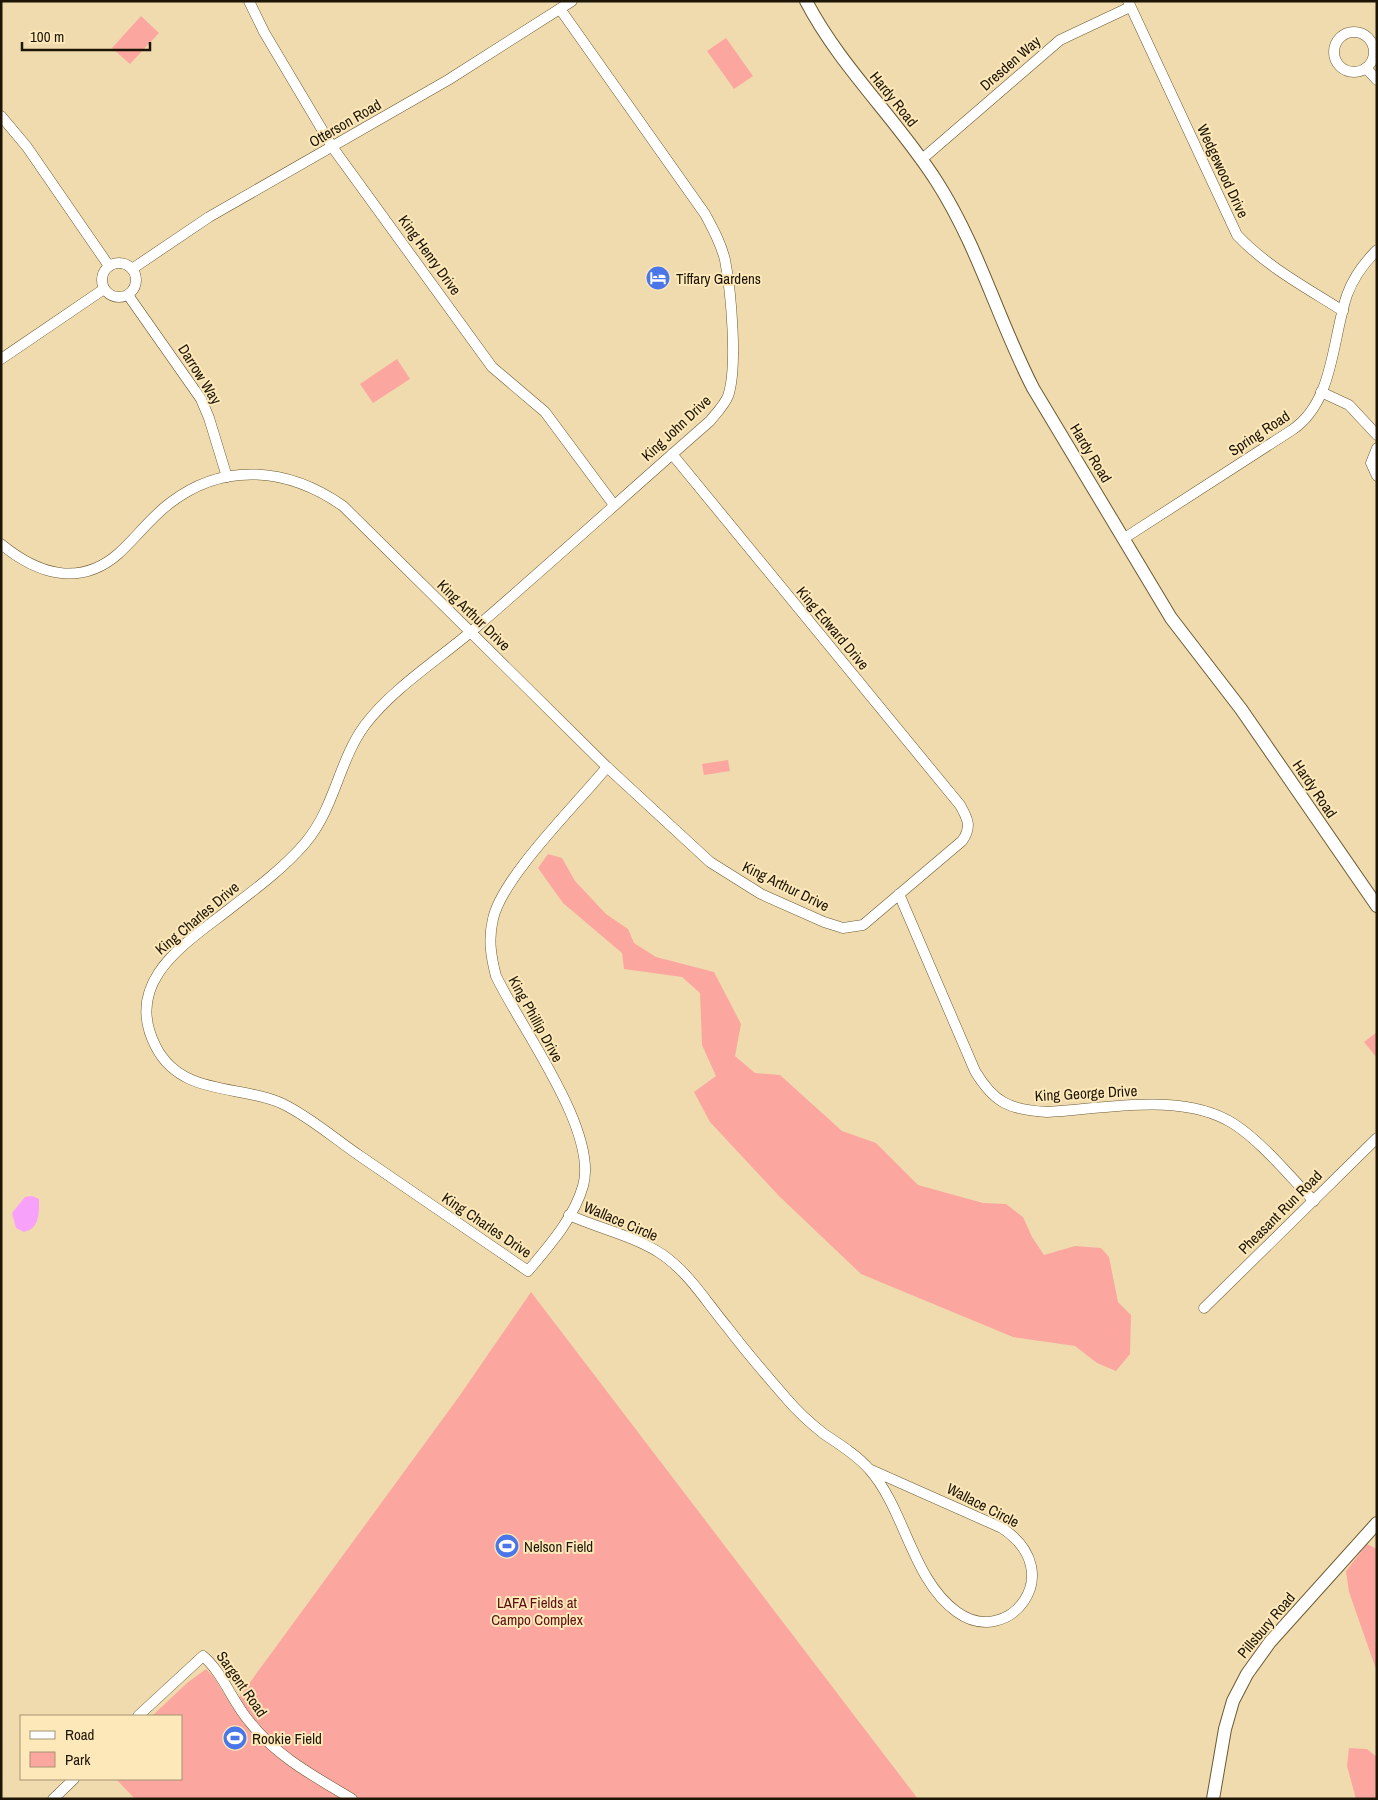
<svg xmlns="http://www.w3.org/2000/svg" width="1378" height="1800" viewBox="0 0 1378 1800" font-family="'Archivo Narrow',sans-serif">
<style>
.green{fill:#fba79f}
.water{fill:#f8a1fb}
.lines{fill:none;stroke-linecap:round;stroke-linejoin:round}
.minor-casing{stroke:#6c5a30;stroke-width:11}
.tertiary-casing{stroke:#6c5a30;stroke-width:14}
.minor{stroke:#fff;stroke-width:10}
.tertiary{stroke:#fff;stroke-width:12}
.labels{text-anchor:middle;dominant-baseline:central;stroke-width:4;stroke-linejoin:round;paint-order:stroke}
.street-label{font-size:15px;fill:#1c1404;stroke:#fde8ba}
.poi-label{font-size:15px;fill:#1c1404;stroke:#fde8ba;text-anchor:start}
.park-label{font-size:15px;fill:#5c0e10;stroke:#fde8ba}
</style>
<rect width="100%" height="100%" fill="#f0dbae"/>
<g class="green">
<path d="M141 16 159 33 130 64 112 48Z"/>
<path d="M726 38 753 76 734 89 707 51Z"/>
<path d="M397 359 410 379 373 403 360 384Z"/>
<path d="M728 760 730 771 704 775 702 764Z"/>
<path d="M548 854 562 858 575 881 606 914 628 929 634 943 656 957 714 972 741 1024 735 1056 755 1073 780 1075 842 1131 876 1143 918 1185 983 1203 1006 1204 1023 1217 1032 1237 1044 1255 1075 1246 1101 1248 1109 1257 1118 1302 1131 1315 1130 1354 1116 1371 1097 1363 1075 1346 1013 1337 861 1274 779 1196 710 1122 694 1092 716 1076 702 1045 700 993 682 977 624 969 622 953 563 903 538 868Z"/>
<path d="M1377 1032V1058L1364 1042Z"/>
<path d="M531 1292 918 1799H135L116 1779H181V1716H152L187 1683 206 1669 213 1676 233 1708 240 1696 458 1398Z"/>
<path d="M1367 1544 1377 1549V1672L1349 1592 1346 1571Z"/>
<path d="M1349 1748 1367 1749 1377 1757V1799H1356L1347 1766Z"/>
</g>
<path class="water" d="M32 1196 39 1199C39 1213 40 1228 24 1232L16 1228 12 1213 25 1197Z"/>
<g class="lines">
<defs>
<g id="minor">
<path d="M249 1 264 32 333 148 492 367 545 412 614 505"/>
<path d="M1128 1 1237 235C1267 267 1307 288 1343 311"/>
<path d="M560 9 705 214C713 229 721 243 725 260 731 291 738 367 728 396 724 406 716 413 710 421 631 490 553 561 473 630 439 659 392 689 365 725 339 760 335 807 306 842 285 867 257 888 232 907 188 942 121 980 156 1047 182 1097 240 1084 283 1104 310 1117 335 1139 360 1156 416 1194 472 1233 528 1271 549 1246 574 1218 583 1186 599 1131 520 1027 496 976 491 957 488 939 493 919 502 877 578 803 607 767"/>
<circle cx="1354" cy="52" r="20"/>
<path d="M1366 68 1377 80"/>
<path d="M1 116 27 147 109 266"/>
<path d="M921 160 1060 40 1130 7"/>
<circle cx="119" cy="280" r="17"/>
<path d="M132 269 209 217 448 80 572 1"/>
<path d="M128 295 201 399 209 418 227 477"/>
<path d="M1 359 104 289"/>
<path d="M1321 392 1349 405 1377 435"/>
<path d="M1377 448 1371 463 1377 476"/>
<path d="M1123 539 1292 430C1334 402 1332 339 1347 295 1353 278 1365 262 1377 250"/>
<path d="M1 544C36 573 79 588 118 554 136 538 150 518 170 503 224 461 289 468 343 506L607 767 710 862 761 894 824 922 843 928 863 925 962 841C972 827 968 819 960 805L672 454"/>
<path d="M899 894 975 1071C994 1103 1010 1110 1047 1112 1104 1109 1183 1091 1234 1124 1263 1143 1289 1176 1314 1201"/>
<path d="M569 1215C600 1229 635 1236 663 1255 690 1274 707 1303 728 1328 746 1352 766 1375 786 1398 797 1411 810 1423 824 1434 839 1444 857 1455 869 1469 905 1509 912 1580 957 1612 1008 1649 1070 1573 1002 1528L869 1469"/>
<path d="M1204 1308 1377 1138"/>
<path d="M138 1716 203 1656C223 1673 232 1701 249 1721 277 1757 314 1776 352 1799"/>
<path d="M53 1799 74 1779"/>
</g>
<g id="tertiary">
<path d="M806 1C841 68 897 119 937 182 979 248 998 320 1033 388L1171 618 1241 709 1377 906"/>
<path d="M1213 1799 1225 1729 1233 1701 1247 1674 1270 1642 1377 1523"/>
</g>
</defs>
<use href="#minor" class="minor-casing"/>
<use href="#tertiary" class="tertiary-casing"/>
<use href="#minor" class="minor"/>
<use href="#tertiary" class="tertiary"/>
</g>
<defs>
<symbol id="hotel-disc" viewBox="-11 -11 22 22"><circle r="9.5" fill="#4a76e9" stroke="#fde8ba"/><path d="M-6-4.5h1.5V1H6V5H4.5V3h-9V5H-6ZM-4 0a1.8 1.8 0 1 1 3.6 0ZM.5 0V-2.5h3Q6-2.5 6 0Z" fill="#fff"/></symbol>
<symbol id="stadium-disc" viewBox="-11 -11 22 22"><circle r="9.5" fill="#4a76e9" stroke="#fde8ba"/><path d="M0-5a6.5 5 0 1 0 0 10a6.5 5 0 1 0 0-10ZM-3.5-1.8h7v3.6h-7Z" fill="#fff"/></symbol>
</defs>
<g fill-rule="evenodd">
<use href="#hotel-disc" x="644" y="264" width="28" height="28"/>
<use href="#stadium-disc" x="493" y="1532" width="28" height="28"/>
<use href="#stadium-disc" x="221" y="1724" width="28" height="28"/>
</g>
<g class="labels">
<g class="street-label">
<text transform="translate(1010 63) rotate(-41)">Dresden Way</text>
<text transform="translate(894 99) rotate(51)">Hardy Road</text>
<text transform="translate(345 123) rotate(-30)">Otterson Road</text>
<text transform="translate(1223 171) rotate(65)">Wedgewood Drive</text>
<text transform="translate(430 255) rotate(54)">King Henry Drive</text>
<text transform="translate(200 374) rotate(58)">Darrow Way</text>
<text transform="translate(676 428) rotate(-43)">King John Drive</text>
<text transform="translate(1259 433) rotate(-33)">Spring Road</text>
<text transform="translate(1091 453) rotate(59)">Hardy Road</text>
<text transform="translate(474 615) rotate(44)">King Arthur Drive</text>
<text transform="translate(833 628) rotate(50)">King Edward Drive</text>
<text transform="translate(1315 789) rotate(56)">Hardy Road</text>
<text transform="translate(786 886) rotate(26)">King Arthur Drive</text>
<text transform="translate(197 918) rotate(-40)">King Charles Drive</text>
<text transform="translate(536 1019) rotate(61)">King Phillip Drive</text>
<text transform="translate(1086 1093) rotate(-3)">King George Drive</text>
<text transform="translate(1280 1212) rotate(-45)">Pheasant Run Road</text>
<text transform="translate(621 1221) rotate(23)">Wallace Circle</text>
<text transform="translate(487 1225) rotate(34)">King Charles Drive</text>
<text transform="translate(983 1505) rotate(27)">Wallace Circle</text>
<text transform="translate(1266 1625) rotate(-50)">Pillsbury Road</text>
<text transform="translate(242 1684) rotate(55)">Sargent Road</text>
</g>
<g class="poi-label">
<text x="676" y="278">Tiffary Gardens</text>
<text x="524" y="1546">Nelson Field</text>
<text x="252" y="1738">Rookie Field</text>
</g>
<g class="park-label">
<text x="537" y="1602">LAFA Fields at<tspan x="537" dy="17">Campo Complex</tspan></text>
</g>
</g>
<rect width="1378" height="1800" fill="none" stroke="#1c1404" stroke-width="5"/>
<rect x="20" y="1715" width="162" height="65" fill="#fde8ba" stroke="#a39371"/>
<rect x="30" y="1731" width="25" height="8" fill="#ffffff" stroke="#a39371"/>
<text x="65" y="1740" font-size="15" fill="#1c1404">Road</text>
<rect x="30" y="1752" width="25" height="15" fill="#fba79f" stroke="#a39371"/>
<text x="65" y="1765" font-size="15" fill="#1c1404">Park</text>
<path d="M22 42v8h128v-8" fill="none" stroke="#1c1404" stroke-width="2.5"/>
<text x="30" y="42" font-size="15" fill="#1c1404" stroke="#fde8ba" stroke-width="4" paint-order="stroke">100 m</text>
</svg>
